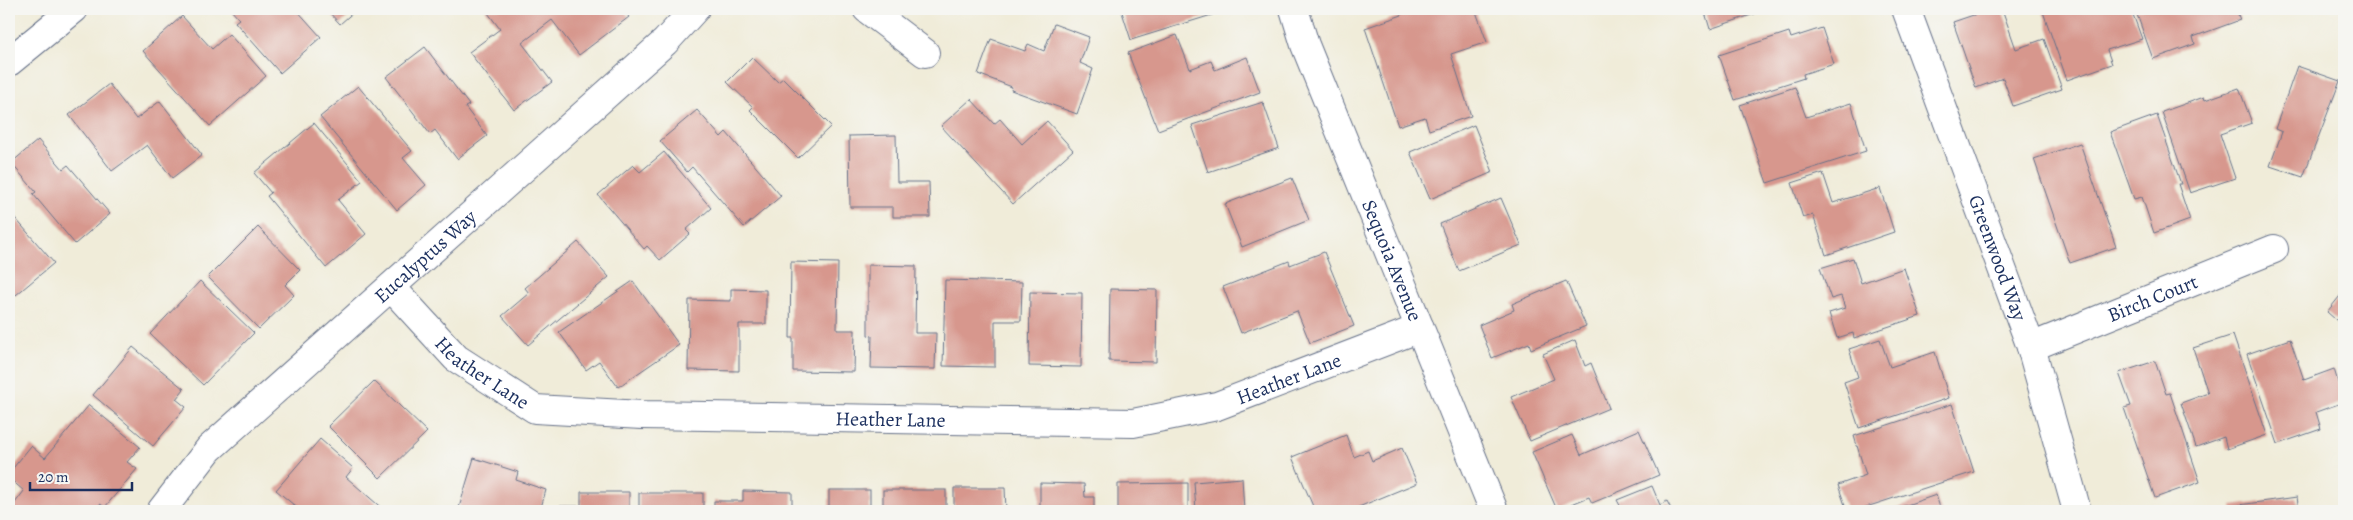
<svg xmlns="http://www.w3.org/2000/svg" width="2353" height="520" viewBox="0 0 2353 520" font-family="Alegreya,serif">
<style>
.building{fill:#d7978d}
.lines{fill:none;stroke-linecap:round;stroke-linejoin:round}
.street-casing{stroke:#667189;stroke-width:30}
.street{stroke:#fff;stroke-width:28}
.labels{text-anchor:middle;dominant-baseline:central;stroke-width:4;stroke-linejoin:round;paint-order:stroke}
.street-label{font-size:20px;fill:#1b2f5e;stroke:#f6f6f2}
</style>
<rect width="100%" height="100%" fill="#f6f6f2"/>
<filter id="ink" filterUnits="userSpaceOnUse"><feTurbulence type="fractalNoise" baseFrequency=".02" numOctaves="2"/><feDisplacementMap in="SourceGraphic" scale="10" xChannelSelector="R" yChannelSelector="G"/><feConvolveMatrix kernelMatrix="1 2 1 2 8 2 1 2 1" color-interpolation-filters="sRGB"/></filter>
<filter id="wash" filterUnits="userSpaceOnUse"><feTurbulence type="fractalNoise" baseFrequency=".0096" numOctaves="4" result="noise"/><feDisplacementMap in="SourceGraphic" scale="20" xChannelSelector="R" yChannelSelector="G"/><feGaussianBlur stdDeviation="1.12" result="paint"/><feColorMatrix in="noise" values="0 0 0 0 0 0 0 0 0 0 0 0 0 0 0 0 0 1.4 0 .05"/><feComposite in="paint" operator="in"/></filter>
<g filter="url(#wash)">
<rect width="100%" height="100%" fill="#f0ecd9"/>
<g id="blocks">
<g class="building">
<path d="M230 9H289L291 11 296 9 321 37 280 73 235 22 239 19Z"/>
<path d="M326 9H357L340 24Z"/>
<path d="M485 9H623L629 17 579 55 552 20 522 43 552 82 514 110 469 52 500 29Z"/>
<path d="M1121 9H1231L1131 40Z"/>
<path d="M1400 9H1475L1487 42 1451 54 1471 116 1429 130 1425 117 1398 126 1365 28 1402 15Z"/>
<path d="M1704 9H1769L1710 29Z"/>
<path d="M1991 9H2002L2016 49 2044 39 2062 89 2013 106 2003 78 1976 88 1953 22Z"/>
<path d="M2042 9H2131L2142 39 2107 50 2112 64 2067 80Z"/>
<path d="M2135 9H2236L2240 20 2193 37 2195 44 2153 59Z"/>
<path d="M182 16 212 49 229 34 266 76 210 126 143 51Z"/>
<path d="M1054 24 1089 37 1080 63 1093 69 1077 114 1011 90 1012 87 978 74 991 39 1025 51 1028 44 1044 51Z"/>
<path d="M1822 28 1834 64 1803 74 1804 78 1735 100 1719 55 1789 32 1791 38Z"/>
<path d="M1177 35 1190 69 1211 61 1215 70 1247 57 1260 92 1158 130 1128 53Z"/>
<path d="M425 47 469 105 465 107 487 136 457 159 435 130 430 134 386 77Z"/>
<path d="M752 57 778 82 783 78 831 126 798 158 750 110 753 107 727 82Z"/>
<path d="M2297 66 2340 81 2303 177 2270 166 2282 132 2275 129Z"/>
<path d="M109 84 136 119 160 101 202 155 172 178 147 145 112 171 69 115Z"/>
<path d="M358 86 412 151 403 158 426 185 397 210 320 117Z"/>
<path d="M1795 87 1806 117 1851 103 1866 151 1767 183 1740 105Z"/>
<path d="M2239 88 2252 123 2220 134 2235 178 2190 193 2162 112 2204 97 2205 100Z"/>
<path d="M971 99 994 124 1000 119 1022 144 1047 121 1073 150 1013 204 941 126Z"/>
<path d="M1263 102 1279 148 1208 172 1192 125Z"/>
<path d="M697 110 721 137 726 132 781 196 744 227 692 167 687 172 660 141Z"/>
<path d="M2157 115 2181 184H2178L2190 220 2154 233 2142 197 2134 199 2110 132Z"/>
<path d="M314 123 362 181 338 200 366 234 326 268 267 196 271 193 254 173Z"/>
<path d="M1474 125 1493 172 1430 199 1410 152Z"/>
<path d="M896 135 897 182H929L930 217H893V207H850L849 136Z"/>
<path d="M38 140 63 169 68 165 110 214 75 244 33 194 36 192 11 163Z"/>
<path d="M2080 143 2116 247 2070 263 2034 159Z"/>
<path d="M664 152 711 208 686 230 690 234 660 260 647 246 644 249 598 195 633 165 640 172Z"/>
<path d="M1823 173 1833 203 1880 188 1894 232 1826 255 1813 215 1803 218 1792 183Z"/>
<path d="M1292 178 1309 220 1242 247 1225 204Z"/>
<path d="M1501 198 1521 245 1459 271 1440 224Z"/>
<path d="M9 211 54 263 16 295 9 287Z"/>
<path d="M258 227 300 270 285 285 294 295 259 329 208 277Z"/>
<path d="M578 242 609 277 528 345 502 316 529 293 525 288Z"/>
<path d="M1324 252 1354 326 1310 343 1297 311 1241 333 1223 287 1289 261 1290 265Z"/>
<path d="M1853 258 1861 283 1904 268 1920 316 1854 338 1853 333 1837 338 1829 313 1845 308 1841 296 1831 299 1820 268Z"/>
<path d="M791 262 838 263 837 330H855L854 372 793 371V338H790Z"/>
<path d="M868 265 916 266 915 333H936L935 369 871 368 872 336 868 335Z"/>
<path d="M945 280 1022 282 1021 321H995V367L943 366Z"/>
<path d="M200 281 254 333 203 385 150 334Z"/>
<path d="M633 281 679 345 618 387 599 361 586 370 559 332Z"/>
<path d="M1566 281 1586 326 1531 349 1529 343 1492 358 1479 325 1514 310 1512 304Z"/>
<path d="M731 289 766 290V324H739V371L688 370 689 300 731 301Z"/>
<path d="M1110 289 1157 290 1156 362 1109 361Z"/>
<path d="M2344 291V327L2327 312Z"/>
<path d="M1030 292 1082 293 1081 367 1029 366Z"/>
<path d="M2233 335 2267 435 2227 449 2224 437 2196 447 2181 403 2208 393 2193 348Z"/>
<path d="M1880 339 1890 367 1935 352 1949 398 1859 428 1844 382 1858 377 1849 349Z"/>
<path d="M2290 339 2304 380 2334 369 2344 402 2316 412 2321 429 2278 444 2247 354Z"/>
<path d="M1575 340 1585 366 1591 363 1609 408 1530 441 1511 397 1554 379 1543 354Z"/>
<path d="M133 347 184 389 176 399 186 407 153 446 93 395Z"/>
<path d="M2155 361 2166 394 2170 393 2200 482 2155 498 2124 408 2131 406 2119 373Z"/>
<path d="M374 381 427 432 380 478 328 426Z"/>
<path d="M1952 404 1974 472 1854 511H1847L1838 485 1866 475 1854 436Z"/>
<path d="M89 405 140 447 127 462 137 469 105 507 100 504 94 511H9L24 491 9 478V473L31 446 45 458Z"/>
<path d="M1639 430 1659 475 1592 503 1589 497 1557 510 1532 452 1572 435 1581 455Z"/>
<path d="M1346 435 1354 457 1368 451 1372 461 1402 448 1417 483 1349 511H1315L1292 457Z"/>
<path d="M320 439 353 468 346 477 385 511H301L276 490Z"/>
<path d="M474 458 518 472 516 480 546 490 540 511H458Z"/>
<path d="M1242 478 1244 511H1196L1194 482Z"/>
<path d="M1040 483 1084 484 1085 497H1094V511H1040Z"/>
<path d="M1188 483V511H1118V484Z"/>
<path d="M1652 486 1660 505 1667 501 1672 511H1623L1617 500Z"/>
<path d="M954 488H1005L1006 511H954Z"/>
<rect x="829" y="490" width="41" height="21"/>
<rect x="883" y="490" width="63" height="21"/>
<path d="M743 491 792 492V511H714V501H743Z"/>
<path d="M581 492H629V511H550V506H581Z"/>
<rect x="639" y="493" width="64" height="18"/>
<path d="M1936 495 1941 511H1892V510Z"/>
<path d="M2297 497 2299 511H2233L2232 506Z"/>
</g>
</g>
</g>
<g filter="url(#ink)">
<use href="#blocks" fill-opacity="0" stroke="#667189" stroke-width="1"/>
<g class="lines">
<defs>
<g id="street">
<path d="M867 9 925 53"/>
<path id="s1" d="M1294 9 1305 45 1494 511"/>
<path id="s2" d="M1906 9 2031 347 2077 511"/>
<path d="M9 62 74 9"/>
<path id="s3" d="M391 287 456 358 535 409 642 415 1133 423 1217 406 1420 328"/>
<path id="s4" d="M2031 347 2274 249"/>
<path id="s5" d="M161 511 209 449 665 42 695 9"/>
</g>
</defs>
<use href="#street" class="street-casing"/>
<use href="#street" class="street"/>
</g>
</g>
<g class="labels">
<g class="street-label">
<text stroke="none"><textPath href="#s5" startOffset="368">Eucalyptus Way</textPath></text>
<text stroke="none"><textPath href="#s2" startOffset="265">Greenwood Way</textPath></text>
<text stroke="none"><textPath href="#s1" startOffset="270">Sequoia Avenue</textPath></text>
<text stroke="none"><textPath href="#s4" startOffset="131">Birch Court</textPath></text>
<text stroke="none"><textPath href="#s3" startOffset="126">Heather Lane</textPath></text>
<text stroke="none"><textPath href="#s3" startOffset="951">Heather Lane</textPath></text>
<text stroke="none"><textPath href="#s3" startOffset="546">Heather Lane</textPath></text>
</g>
</g>
<rect width="2353" height="520" fill="none" stroke="#f6f6f2" stroke-width="30"/>
<path d="M30 482v8h102v-8" fill="none" stroke="#1b2f5e" stroke-width="2.5"/>
<text x="38" y="482" font-size="15" fill="#1b2f5e" stroke="#f6f6f2" stroke-width="4" paint-order="stroke">20 m</text>
</svg>
